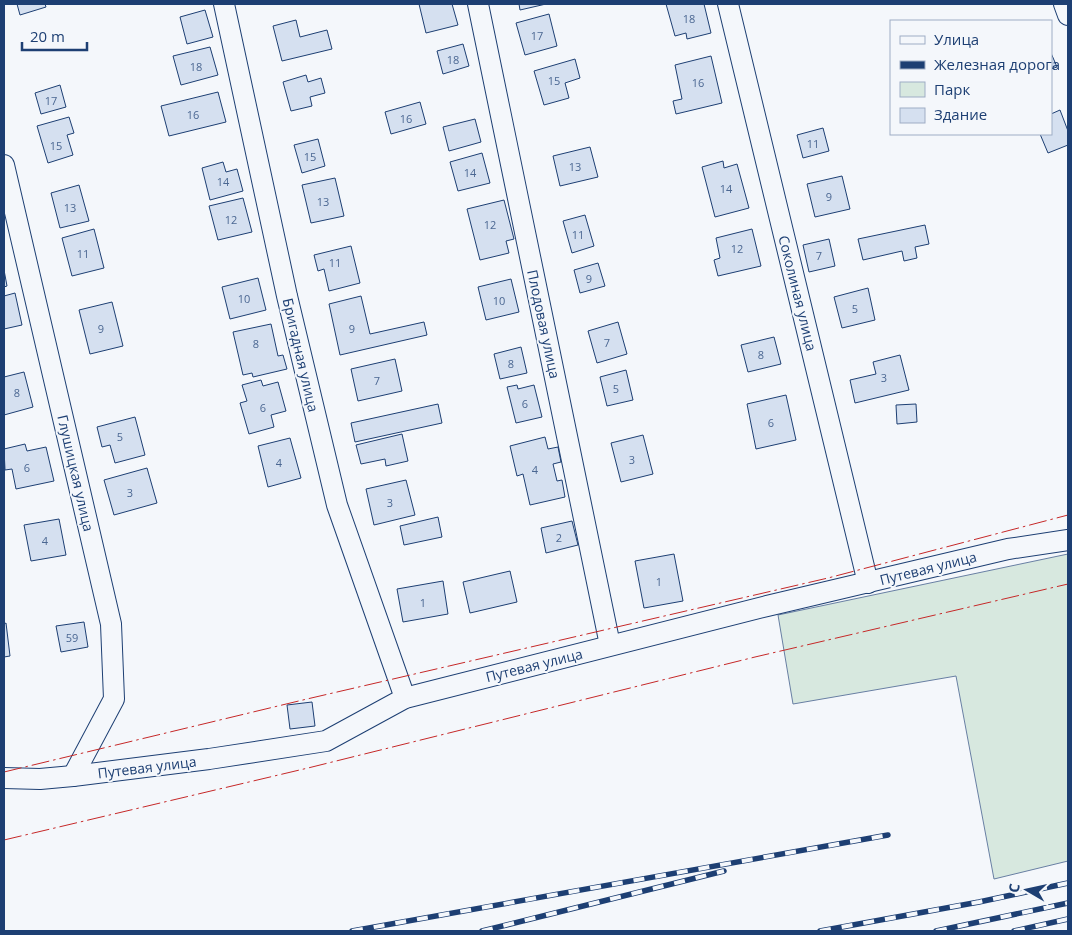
<svg xmlns="http://www.w3.org/2000/svg" width="1072" height="935" viewBox="0 0 1072 935" font-family="'Open Sans',sans-serif">
<style>
.green{fill:#d7e8df;stroke:#687fa3}
.building{fill:#d5e0f0;stroke:#1d3f73}
.lines{fill:none;stroke-linecap:round;stroke-linejoin:round}
.street-casing{stroke:#1d3f73;stroke-width:22}
.street{stroke:#f4f7fb;stroke-width:20}
.rail-casing{stroke:#1d3f73;stroke-width:5.5}
.rail{stroke:#f4f7fb;stroke-width:4;stroke-dasharray:11;stroke-linecap:butt}
.power{stroke:#c62828;stroke-width:1;stroke-dasharray:18 4 2.5 4;stroke-linecap:butt}
.labels{text-anchor:middle;dominant-baseline:central;stroke-width:4;stroke-linejoin:round;paint-order:stroke}
.number-label{font-size:11px;fill:#4b6792}
.street-label{font-size:14px;fill:#1d3f73;stroke:#f4f7fb}
</style>
<rect width="100%" height="100%" fill="#f4f7fb"/>
<path class="green" d="M1068 554V861L994 879 956 676 793 704 778 615Z"/>
<g class="building">
<path d="M17 4H45L46 7 20 15Z"/>
<path d="M419 4H452L458 25 426 33Z"/>
<path d="M519 4H546L520 10Z"/>
<path d="M666 4H704L711 33 687 39 686 33 675 36Z"/>
<path d="M205 10 213 37 187 44 180 17Z"/>
<path d="M549 14 557 46 525 55 516 23Z"/>
<path d="M296 20 300 37 327 30 332 49 282 61 273 26Z"/>
<path d="M463 44 469 66 443 74 437 51Z"/>
<path d="M210 47 218 75 181 85 173 56Z"/>
<path d="M1051 53 1057 67 1051 69Z"/>
<path d="M711 56 722 103 676 114 673 101 682 99 675 65Z"/>
<path d="M575 59 580 78 565 83 569 98 544 105 534 71Z"/>
<path d="M306 75 308 82 321 78 325 93 310 97 312 106 291 111 283 82Z"/>
<path d="M60 85 66 107 41 114 35 93Z"/>
<path d="M218 92 226 122 169 136 161 106Z"/>
<path d="M420 102 426 124 391 134 385 112Z"/>
<path d="M1060 110 1068 131V145L1048 153 1040 134H1051V114Z"/>
<path d="M69 117 74 133 67 135 73 155 48 163 37 126Z"/>
<path d="M475 119 481 142 449 151 443 127Z"/>
<path d="M823 128 829 151 803 158 797 135Z"/>
<path d="M318 139 325 166 302 173 294 145Z"/>
<path d="M590 147 598 177 560 186 553 156Z"/>
<path d="M482 153 490 183 458 191 450 162Z"/>
<path d="M723 161 724 168 737 164 749 208 715 217 702 167Z"/>
<path d="M223 162 226 172 237 169 243 191 210 200 202 168Z"/>
<path d="M842 176 850 209 815 217 807 184Z"/>
<path d="M335 178 344 216 311 223 302 185Z"/>
<path d="M79 185 89 221 60 228 51 193Z"/>
<path d="M243 198 252 232 218 240 209 206Z"/>
<path d="M504 200 514 239 506 241 509 253 480 260 467 209Z"/>
<path d="M585 215 594 246 572 253 563 221Z"/>
<path d="M925 225 929 244 915 247 917 258 904 261 902 251 863 260 858 239Z"/>
<path d="M94 229 104 268 72 276 62 238Z"/>
<path d="M752 229 761 266 718 276 714 260 720 258 716 238Z"/>
<path d="M829 239 835 266 809 272 803 245Z"/>
<path d="M351 246 360 283 329 291 324 269 318 271 314 255Z"/>
<path d="M598 263 605 286 580 293 574 270Z"/>
<path d="M4 270 7 286 4 287Z"/>
<path d="M258 278 266 310 230 319 222 287Z"/>
<path d="M511 279 519 312 486 320 478 287Z"/>
<path d="M868 288 875 320 842 328 834 297Z"/>
<path d="M15 293 22 325 4 329V296Z"/>
<path d="M361 296 370 334 424 322 427 335 340 355 329 304Z"/>
<path d="M112 302 123 346 90 354 79 310Z"/>
<path d="M618 322 627 354 597 363 588 331Z"/>
<path d="M271 324 278 356 283 355 287 369 253 377 252 373 243 375 233 332Z"/>
<path d="M774 337 781 364 748 372 741 345Z"/>
<path d="M521 347 527 373 500 379 494 354Z"/>
<path d="M900 355 909 390 855 403 850 380 876 374 873 362Z"/>
<path d="M395 359 402 391 358 401 351 369Z"/>
<path d="M626 370 633 400 607 406 600 377Z"/>
<path d="M24 372 33 407 4 415V377Z"/>
<path d="M261 380 263 386 278 382 286 411 271 415 274 427 249 434 240 403 247 401 242 385Z"/>
<path d="M517 385 518 389 534 385 542 417 516 423 507 387Z"/>
<path d="M786 395 796 440 756 449 747 404Z"/>
<path d="M438 404 442 423 355 442 351 423Z"/>
<path d="M916 404 917 422 897 424 896 405Z"/>
<path d="M135 417 145 455 115 463 110 445 102 447 97 427Z"/>
<path d="M402 434 408 461 386 466 385 459 361 464 356 445Z"/>
<path d="M643 435 653 474 621 482 611 443Z"/>
<path d="M545 437 548 449 558 447 561 462 553 464 557 481 562 480 565 497 530 505 523 474 517 476 510 446Z"/>
<path d="M290 438 301 478 268 487 258 446Z"/>
<path d="M25 444 27 451 46 447 54 481 16 489 12 469 5 470 4 449Z"/>
<path d="M147 468 157 503 114 515 104 480Z"/>
<path d="M406 480 415 515 374 525 366 489Z"/>
<path d="M438 517 442 537 404 545 400 526Z"/>
<path d="M59 519 66 555 31 561 24 525Z"/>
<path d="M572 521 578 545 546 553 541 528Z"/>
<path d="M674 554 683 601 644 608 635 561Z"/>
<path d="M510 571 517 602 470 613 463 582Z"/>
<path d="M443 581 448 614 403 622 397 589Z"/>
<path d="M84 622 88 647 61 652 56 626Z"/>
<path d="M6 623 10 656 4 657V624Z"/>
<path d="M312 702 315 726 290 729 287 705Z"/>
</g>
<g class="lines">
<defs>
<g id="street">
<path d="M224 4 287 296 337 505 405 698"/>
<path d="M478 4 610 645"/>
<path d="M728 4 868 583"/>
<path d="M1064 4 1068 15"/>
<path d="M4 165 111 624 114 699 73 776"/>
<path d="M4 778 40 779 73 776 209 759 326 741 405 698 767 606 1008 549 1068 540"/>
</g>
</defs>
<use href="#street" class="street-casing"/>
<use href="#street" class="street"/>
<defs>
<g id="rail">
<path d="M352 931 888 835"/>
<path d="M482 931 724 871"/>
<path d="M820 931 979 902 1068 883"/>
<path d="M936 931 1068 903"/>
<path d="M1014 931 1068 919"/>
</g>
</defs>
<use href="#rail" class="rail-casing"/>
<use href="#rail" class="rail"/>
<g class="power">
<path d="M4 772 307 699 828 578 1068 515"/>
<path d="M4 840 308 768 755 657 1068 584"/>
</g>
</g>
<g class="labels">
<g class="number-label">
<text x="689" y="18">18</text>
<text x="537" y="35">17</text>
<text x="453" y="59">18</text>
<text x="196" y="66">18</text>
<text x="554" y="80">15</text>
<text x="698" y="82">16</text>
<text x="51" y="100">17</text>
<text x="193" y="114">16</text>
<text x="406" y="118">16</text>
<text x="813" y="143">11</text>
<text x="56" y="145">15</text>
<text x="310" y="156">15</text>
<text x="575" y="166">13</text>
<text x="470" y="172">14</text>
<text x="223" y="181">14</text>
<text x="726" y="188">14</text>
<text x="829" y="196">9</text>
<text x="323" y="201">13</text>
<text x="70" y="207">13</text>
<text x="231" y="219">12</text>
<text x="490" y="224">12</text>
<text x="578" y="234">11</text>
<text x="737" y="248">12</text>
<text x="83" y="253">11</text>
<text x="819" y="255">7</text>
<text x="335" y="262">11</text>
<text x="589" y="278">9</text>
<text x="244" y="298">10</text>
<text x="499" y="300">10</text>
<text x="855" y="308">5</text>
<text x="101" y="328">9</text>
<text x="352" y="328">9</text>
<text x="607" y="342">7</text>
<text x="256" y="343">8</text>
<text x="761" y="354">8</text>
<text x="511" y="363">8</text>
<text x="884" y="377">3</text>
<text x="377" y="380">7</text>
<text x="616" y="388">5</text>
<text x="17" y="392">8</text>
<text x="525" y="403">6</text>
<text x="263" y="407">6</text>
<text x="771" y="422">6</text>
<text x="120" y="436">5</text>
<text x="632" y="459">3</text>
<text x="279" y="462">4</text>
<text x="27" y="467">6</text>
<text x="535" y="469">4</text>
<text x="130" y="492">3</text>
<text x="390" y="502">3</text>
<text x="559" y="537">2</text>
<text x="45" y="540">4</text>
<text x="659" y="581">1</text>
<text x="423" y="602">1</text>
<text x="72" y="637">59</text>
</g>
<g class="street-label">
<text transform="translate(798 293) rotate(76)">Соколиная улица</text>
<text transform="translate(544 324) rotate(78)">Плодовая улица</text>
<text transform="translate(301 355) rotate(77)">Бригадная улица</text>
<text transform="translate(76 473) rotate(77)">Глушицкая улица</text>
<text transform="translate(928 568) rotate(-14)">Путевая улица</text>
<text transform="translate(534 665) rotate(-14)">Путевая улица</text>
<text transform="translate(147 767) rotate(-7)">Путевая улица</text>
</g>
</g>
<rect width="1072" height="935" fill="none" stroke="#1d3f73" stroke-width="10"/>
<rect x="890" y="20" width="162" height="115" fill="#f4f7fb" stroke="#9eadc5"/>
<rect x="900" y="36" width="25" height="8" fill="#f4f7fb" stroke="#9eadc5"/>
<text x="934" y="45" font-size="15" fill="#1d3f73">Улица</text>
<rect x="900" y="61" width="25" height="8" fill="#1d3f73" stroke="#9eadc5"/>
<text x="934" y="70" font-size="15" fill="#1d3f73">Железная дорога</text>
<rect x="900" y="82" width="25" height="15" fill="#d7e8df" stroke="#9eadc5"/>
<text x="934" y="95" font-size="15" fill="#1d3f73">Парк</text>
<rect x="900" y="108" width="25" height="15" fill="#d5e0f0" stroke="#9eadc5"/>
<text x="934" y="120" font-size="15" fill="#1d3f73">Здание</text>
<g transform="translate(1027 890) rotate(279)" stroke="#f4f7fb" stroke-width="4" paint-order="stroke">
<path d="M0-4L9 19L0 12L-9 19Z" fill="#1d3f73"/>
<text y="-8" font-size="14" font-weight="bold" text-anchor="middle" fill="#1d3f73">С</text>
</g>
<path d="M22 42v8h65v-8" fill="none" stroke="#1d3f73" stroke-width="2.5"/>
<text x="30" y="42" font-size="15" fill="#1d3f73" stroke="#f4f7fb" stroke-width="4" paint-order="stroke">20 m</text>
</svg>
